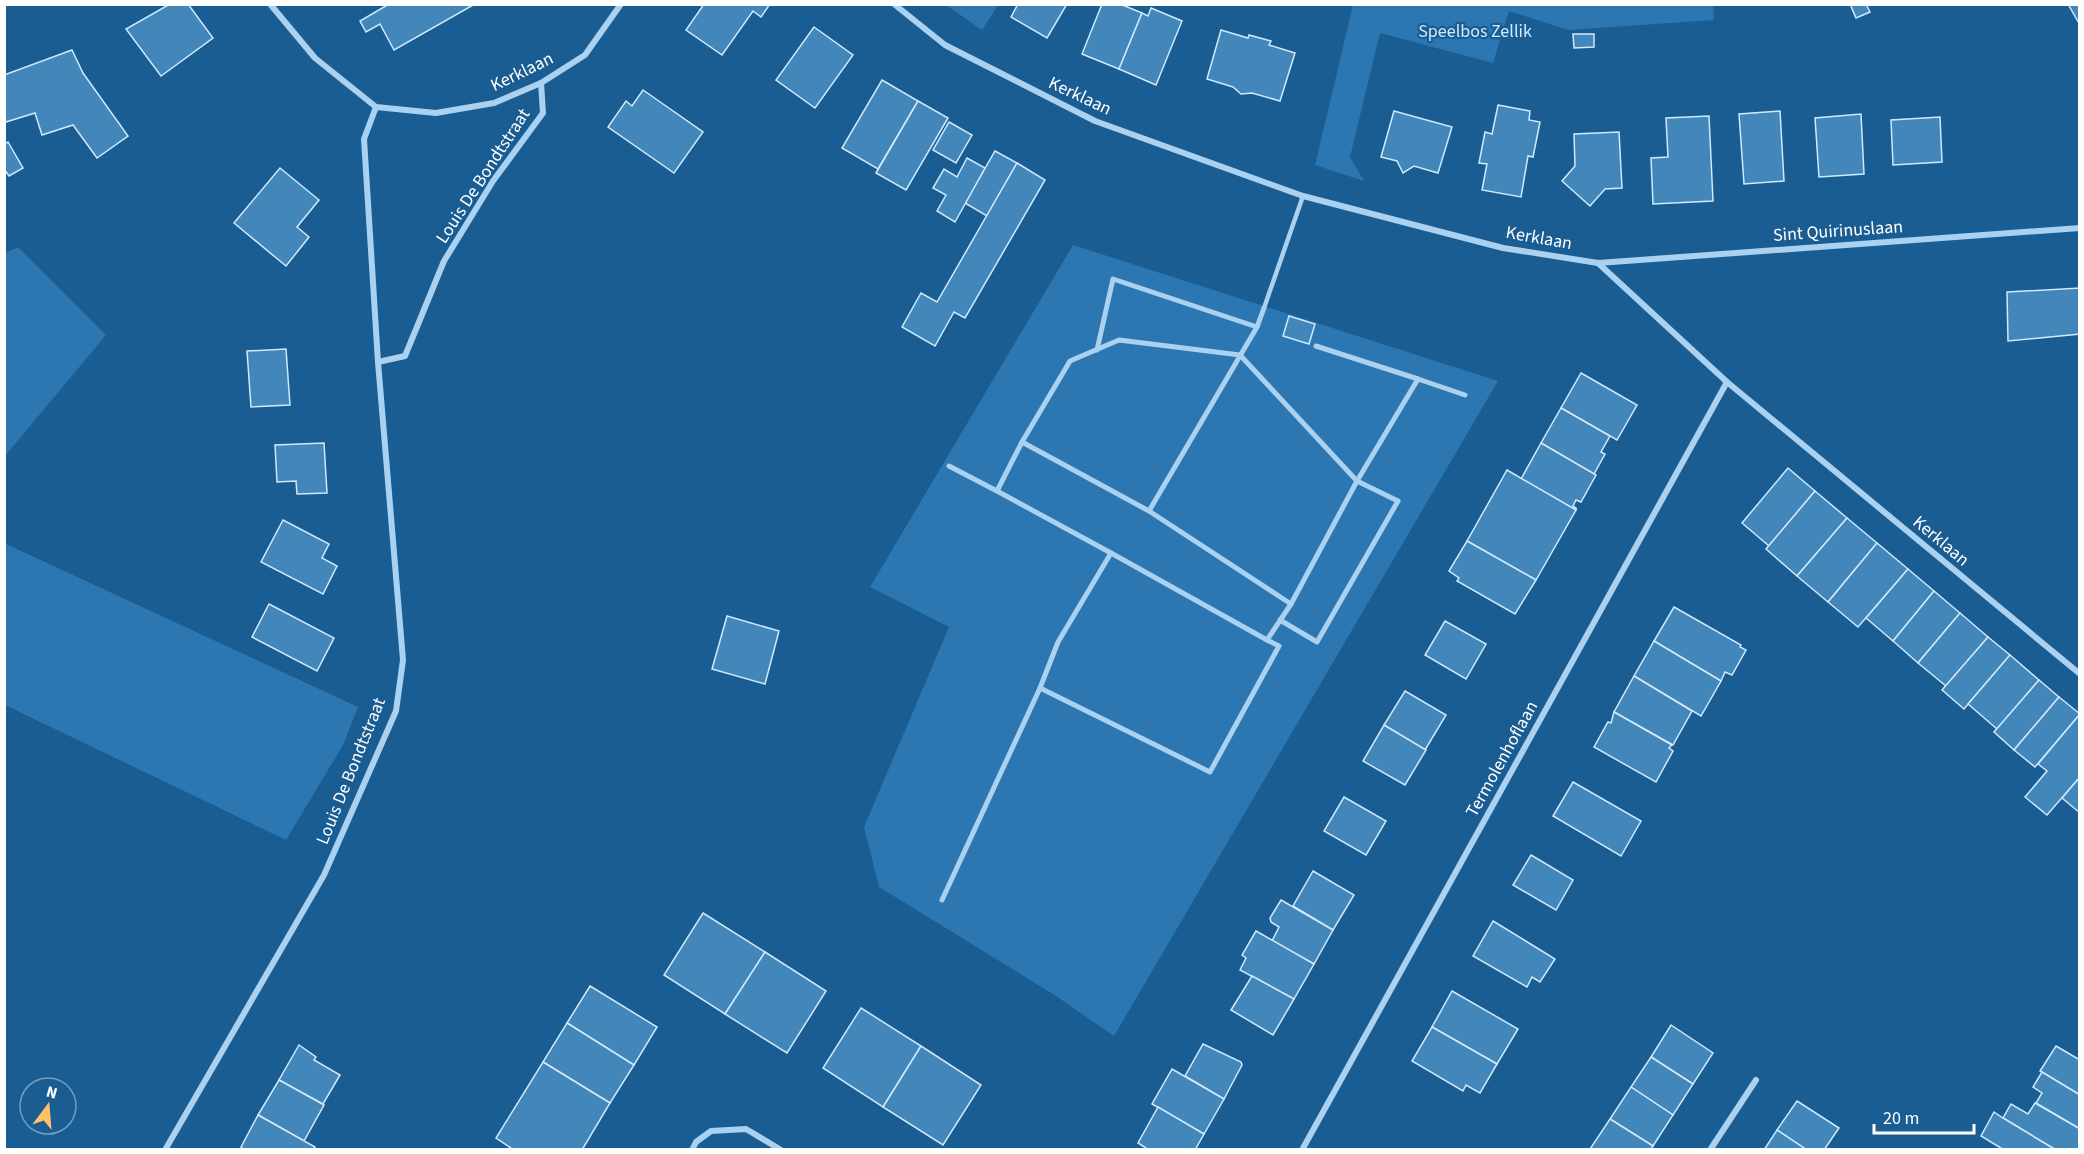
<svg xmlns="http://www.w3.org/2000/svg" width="2084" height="1154" viewBox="0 0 2084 1154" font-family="'Source Sans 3',sans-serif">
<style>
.green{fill:#2c77b1}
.building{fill:#4286ba;stroke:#d0e9fb;stroke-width:1.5}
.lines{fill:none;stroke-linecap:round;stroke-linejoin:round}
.service{stroke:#aad1f0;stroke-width:4.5}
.pedestrian{stroke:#aad1f0;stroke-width:5}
.minor{stroke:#aad1f0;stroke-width:6}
.labels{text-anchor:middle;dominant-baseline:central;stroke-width:4.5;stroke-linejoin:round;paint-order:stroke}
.park-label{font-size:18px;fill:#d0e9fb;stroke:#195d93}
.street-label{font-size:18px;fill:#fff;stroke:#195d93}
</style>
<rect width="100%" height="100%" fill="#195d93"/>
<g class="green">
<path d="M946 5H998L982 30Z"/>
<path d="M1353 5 1713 4 1714 20 1568 30 1509 11 1493 63 1380 33 1350 157 1364 181 1315 165Z"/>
<path d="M1073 245 1498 381 1114 1036 1056 996 879 887 864 827 949 627 870 587Z"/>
<path d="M18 247 106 335 5 456V253Z"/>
<path d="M4 543 358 707 343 745 286 840 5 705Z"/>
</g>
<g class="building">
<path d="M170 4H188L213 38 161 76 126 29Z"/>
<path d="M389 4H475L394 50 380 24 366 32 360 21Z"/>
<path d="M704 4H770L761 17 753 11 722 55 686 30Z"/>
<path d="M1018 4H1067L1047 38 1011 17Z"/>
<path d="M1102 4H1120L1142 13 1119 69 1082 54Z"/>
<path d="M1850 4H1866L1870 12 1856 18Z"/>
<path d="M2068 4H2080V25Z"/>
<path d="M1151 8 1182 21 1156 85 1119 69 1142 13 1148 16Z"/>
<path d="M814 27 853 55 815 108 776 80Z"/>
<path d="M1221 30 1248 38 1249 35 1271 41 1269 45 1295 53 1280 101 1252 93 1241 94 1233 87 1207 79Z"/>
<path d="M1573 34H1594V47L1574 48Z"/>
<path d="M72 50 83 73 128 136 97 158 73 125 42 135 35 113 6 122 4 117V75Z"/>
<path d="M882 80 918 101 878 169 842 148Z"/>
<path d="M643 90 703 132 674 173 608 127 626 101 632 106Z"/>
<path d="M918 101 948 118 906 190 876 173Z"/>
<path d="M1498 105 1530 111 1529 120 1540 122 1533 157 1528 156 1521 197 1482 190 1487 164 1479 163 1485 132 1492 134Z"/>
<path d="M1394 111 1452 127 1438 173 1414 166 1403 173 1397 161 1381 157Z"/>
<path d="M1780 111 1784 181 1744 184 1739 114Z"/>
<path d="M1861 114 1864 174 1819 177 1815 118Z"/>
<path d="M1709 116 1713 201 1653 204 1651 158 1668 157 1666 118Z"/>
<path d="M1940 117 1942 162 1893 165 1891 120Z"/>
<path d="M949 122 972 135 956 163 933 150Z"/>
<path d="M1619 132 1622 188 1605 189 1590 206 1562 181 1575 166 1574 134Z"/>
<path d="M8 142 23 168 9 176 4 169V144Z"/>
<path d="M995 151 1017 163 987 216 965 203Z"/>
<path d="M967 158 985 168 955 222 937 211 946 195 933 188 944 169 957 177Z"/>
<path d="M1017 163 1045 180 965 318 954 312 935 346 902 327 921 293 937 302Z"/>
<path d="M280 168 319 200 297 227 309 237 286 266 234 223Z"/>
<path d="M2080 288V334L2008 341 2007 292Z"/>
<path d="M1289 316 1315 324 1309 344 1283 336Z"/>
<path d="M286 349 290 405 251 407 247 351Z"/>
<path d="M1581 373 1637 405 1617 440 1561 408Z"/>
<path d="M1561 408 1610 436 1601 452 1605 454 1594 474 1541 443Z"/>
<path d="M324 443 327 493 297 494 296 481 277 482 275 445Z"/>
<path d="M1541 443 1596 475 1581 502 1576 500 1573 506 1576 508V510L1521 479Z"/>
<path d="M1788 468 1815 491 1769 546 1742 523Z"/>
<path d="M1507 470 1576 510 1536 580 1467 541Z"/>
<path d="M1815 491 1847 518 1797 576 1766 549Z"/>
<path d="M1847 518 1877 543 1828 602 1797 576Z"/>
<path d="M283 520 329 544 322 558 337 566 323 594 261 562Z"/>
<path d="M1467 541 1536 580 1515 614 1457 581 1459 578 1449 571Z"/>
<path d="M1877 543 1908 569 1858 627 1828 602Z"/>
<path d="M1908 569 1934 591 1893 641 1866 618Z"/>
<path d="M1934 591 1960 613 1918 663 1893 641Z"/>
<path d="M269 604 334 638 317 671 252 637Z"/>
<path d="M1674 607 1741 645 1740 647 1746 650 1732 675 1725 672 1721 681 1654 641Z"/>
<path d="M1960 613 1988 637 1946 686 1918 663Z"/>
<path d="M727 616 779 631 765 684 712 669Z"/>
<path d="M1445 621 1486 644 1466 679 1425 655Z"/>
<path d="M1988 637 2010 655 1964 709 1942 690Z"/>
<path d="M1654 641 1721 681 1701 716 1634 676Z"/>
<path d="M2010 655 2039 680 1997 729 1968 704Z"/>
<path d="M1634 676 1692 711 1673 745 1614 712Z"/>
<path d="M2039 680 2059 697 2014 750 1994 732Z"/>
<path d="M1405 691 1446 715 1425 750 1384 725Z"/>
<path d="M2059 697 2080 714 2035 767 2014 750Z"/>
<path d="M1614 712 1672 745 1669 748 1673 751 1656 782 1594 747 1608 722 1611 723Z"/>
<path d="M2080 714V777L2047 815 2025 797 2047 771 2038 764Z"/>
<path d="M1384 725 1426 750 1405 785 1363 761Z"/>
<path d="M2080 777V813L2062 798Z"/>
<path d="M1573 782 1641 821 1621 856 1553 816Z"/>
<path d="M1344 797 1386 821 1366 855 1324 831Z"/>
<path d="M1531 855 1573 880 1556 910 1513 885Z"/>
<path d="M1313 871 1354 895 1333 930 1293 906Z"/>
<path d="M1281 900 1333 930 1314 964 1272 941 1279 927 1271 922 1270 918Z"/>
<path d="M703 913 765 952 725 1014 664 975Z"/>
<path d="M1493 921 1555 959 1540 982 1532 977 1527 987 1473 956Z"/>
<path d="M1256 931 1314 964 1294 999 1240 970 1246 958 1242 955Z"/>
<path d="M765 952 826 991 787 1053 725 1014Z"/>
<path d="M1252 976 1294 999 1273 1035 1231 1010Z"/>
<path d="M590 986 657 1027 634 1065 567 1023Z"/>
<path d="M1452 991 1518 1029 1497 1064 1432 1027Z"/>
<path d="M861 1008 921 1046 883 1107 823 1068Z"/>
<path d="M567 1023 634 1065 610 1103 543 1062Z"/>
<path d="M1671 1025 1713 1053 1693 1084 1651 1057Z"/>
<path d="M1432 1027 1497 1064 1480 1093 1466 1085 1463 1091 1412 1061Z"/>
<path d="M1203 1044 1241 1062 1242 1065 1224 1099 1185 1076Z"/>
<path d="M299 1045 316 1057 314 1060 340 1075 323 1104 279 1080Z"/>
<path d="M921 1046 981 1085 943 1145 883 1107Z"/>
<path d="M2056 1046 2080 1060V1095L2040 1071Z"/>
<path d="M1651 1057 1693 1084 1673 1115 1631 1087Z"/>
<path d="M543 1062 610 1103 582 1150H514L496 1138Z"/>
<path d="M1172 1069 1224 1099 1204 1134 1152 1104Z"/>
<path d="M2042 1072 2080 1095V1129L2036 1103 2042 1093 2033 1087Z"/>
<path d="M279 1080 324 1105 304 1141 258 1115Z"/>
<path d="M1631 1087 1673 1115 1653 1146 1610 1119Z"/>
<path d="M1797 1101 1839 1128 1824 1150H1807L1777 1130Z"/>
<path d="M2035 1103 2080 1129V1150H2056L2003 1118 2011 1104 2028 1114Z"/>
<path d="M1158 1107 1204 1134 1195 1150H1149L1138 1143Z"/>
<path d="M1994 1112 2003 1118 2056 1150H2004L1981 1136Z"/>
<path d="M258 1115 315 1147 313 1150H245L241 1147Z"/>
<path d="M1610 1119 1653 1146 1650 1150 1590 1149Z"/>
<path d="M1777 1130 1807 1150H1764Z"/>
</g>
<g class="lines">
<path class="service" d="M1264 308 1303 196"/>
<g class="pedestrian">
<path d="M1119 340 1240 355 1357 481 1291 604 1149 511 1022 442 1070 361Z"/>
<path d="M1097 350 1113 279 1257 327"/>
<path d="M1418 379 1465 395"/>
<path d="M1022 442 997 491 1111 553"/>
<path d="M949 466 997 491"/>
<path d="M1149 511 1257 327 1264 308"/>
<path d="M1280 620 1317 642 1398 501 1357 481 1418 379 1316 346"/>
<path d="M1040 688 1058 642 1111 553 1267 640 1291 604"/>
<path d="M942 900 1040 688 1210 772 1279 646 1267 640"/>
</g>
<g class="minor">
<path d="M270 4 315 58 376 107 436 113 494 103 541 83 585 55 621 4"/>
<path d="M894 4 945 45 1095 121 1303 196 1503 248 1598 263 2080 228"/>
<path d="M1598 263 1727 382 2080 674"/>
<path d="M378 362 405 356 444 261 493 181 543 113 541 83"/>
<path d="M165 1150 324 875 396 711 403 660 378 362 364 139 376 107"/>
<path d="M692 1150 696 1142 711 1131 746 1129 781 1150"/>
<path d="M1302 1150 1727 382"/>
<path d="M1710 1150 1756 1080"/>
</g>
</g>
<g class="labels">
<g class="park-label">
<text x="1475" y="31">Speelbos Zellik</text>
</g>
<g class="street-label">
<text transform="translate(522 72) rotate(-26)">Kerklaan</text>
<text transform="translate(1080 96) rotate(25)">Kerklaan</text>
<text transform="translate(483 176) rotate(-57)">Louis De Bondtstraat</text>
<text transform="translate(1838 231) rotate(-4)">Sint Quirinuslaan</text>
<text transform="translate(1539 238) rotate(10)">Kerklaan</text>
<text transform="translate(1941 541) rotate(40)">Kerklaan</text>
<text transform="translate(1502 759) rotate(-61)">Termolenhoflaan</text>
<text transform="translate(351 771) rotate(-68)">Louis De Bondtstraat</text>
</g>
</g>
<rect width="2084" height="1154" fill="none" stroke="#ffffff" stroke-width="12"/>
<g transform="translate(48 1106) rotate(16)"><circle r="28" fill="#195d93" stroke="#759ebe" stroke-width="1.5"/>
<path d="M0-4.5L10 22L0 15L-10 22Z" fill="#ffc268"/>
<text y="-9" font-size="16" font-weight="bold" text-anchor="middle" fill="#ffffff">N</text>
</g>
<path d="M1874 1124v9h100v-9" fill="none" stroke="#ffffff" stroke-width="3"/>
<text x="1883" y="1124" font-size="18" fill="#ffffff" stroke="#195d93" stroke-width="4.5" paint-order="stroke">20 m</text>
</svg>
